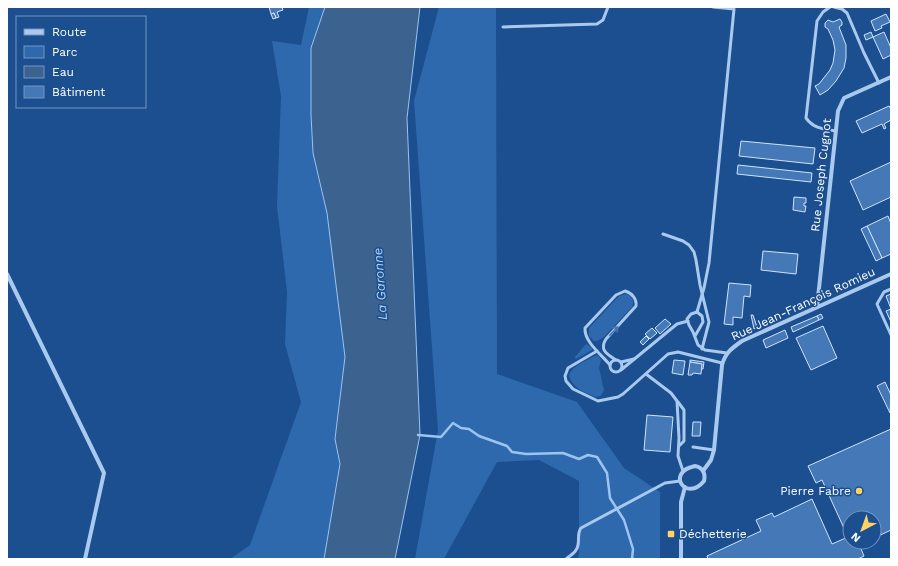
<svg xmlns="http://www.w3.org/2000/svg" width="898" height="566" viewBox="0 0 898 566" font-family="'Work Sans',sans-serif">
<style>
.green{fill:#2e69ad}
.water{fill:#3c6290;stroke:#9cc4f0}
.lines{fill:none;stroke-linecap:round;stroke-linejoin:round}
.stream{stroke:#9cc4f0;stroke-width:2.5}
.building{fill:#4478b7;stroke:#cfe3fa}
.service{stroke:#a9c9ee;stroke-width:3}
.minor{stroke:#a9c9ee;stroke-width:4}
.oneway{stroke:#4674ac}
.poi-dot{fill:#ffd166;stroke:#1b4f8f;stroke-width:1.5}
.labels{text-anchor:middle;dominant-baseline:central;stroke-width:3;stroke-linejoin:round;paint-order:stroke}
.street-label{font-size:12px;fill:#fff;stroke:#1b4f8f}
.poi-label{font-size:12px;fill:#fff;stroke:#1b4f8f;text-anchor:end}
.water-label{font-size:13px;font-style:italic;fill:#b5d3f5;stroke:#1b4f8f}
</style>
<rect width="100%" height="100%" fill="#1b4f8f"/>
<g class="green">
<path d="M309 7H325L311 48V115L313 153 327 213 345 357 335 439 340 464 324 559H230L250 545 301 402 285 344 287 292 277 206 281 96 272 41 301 45Z"/>
<path d="M439 7H496L497 374 577 402 624 468 660 492V559H578L579 553V481L539 460 497 462 444 559H415L438 430 414 101Z"/>
<path d="M626 294C632 296 635 301 632 307L604 337 597 341H594L589 336V328L619 296Z"/>
<path d="M587 344 592 348V350L576 359 575 357 585 345Z"/>
<path d="M598 355 601 360 599 368 604 390 601 396 596 397C585 393 572 388 569 375 572 366 587 360 595 356Z"/>
</g>
<path class="water" d="M325 7H420L407 118 420 435 395 559H324L340 464 335 439 345 357 327 213 313 153 311 115V48Z"/>
<g class="lines">
<path class="stream" d="M418 435 441 437 453 423 461 428 469 429 479 436 507 446 512 452 526 454 563 453 579 459 588 455 597 457 607 473 610 498 624 520 633 549 632 559"/>
</g>
<g class="building">
<path d="M269 7H282L283 10 277 12 279 17 276 18 274 13 271 14Z"/>
<path d="M274 13 276 18 273 19 271 14Z"/>
<path d="M886 14 890 22 881 26 882 28 875 31 871 21Z"/>
<path d="M840 19 842 22V25L839 27 846 45V58L844 68 836 81 828 90 820 95 815 86 819 84 830 70 833 63 835 50 833 40 828 29 825 27V23L828 20 833 22Z"/>
<path d="M871 32 873 37 866 40 864 35Z"/>
<path d="M884 32 891 48V55L883 59 873 37Z"/>
<path d="M889 106 891 109V120L884 124 886 128 884 129 882 124 862 133 856 121Z"/>
<path d="M741 141 815 148 813 164 739 156Z"/>
<path d="M891 162V197L863 210 850 181Z"/>
<path d="M738 165 812 173 811 182 737 174Z"/>
<path d="M794 197 806 198V203H804V206H806L805 212 793 210Z"/>
<path d="M888 216 891 224V254L882 258 867 226Z"/>
<path d="M867 226 882 258 876 261 861 229Z"/>
<path d="M763 251 798 254 796 274 761 270Z"/>
<path d="M729 283 751 285 750 297 744 296 742 318 733 317V325L724 324Z"/>
<path d="M891 294V309L886 296Z"/>
<path d="M891 309V322L886 311Z"/>
<path d="M821 314 823 318 819 320 817 316Z"/>
<path d="M751 315H753L757 327 754 329Z"/>
<path d="M817 316 819 320 793 332 791 327Z"/>
<path d="M665 319 671 324 660 334 655 328Z"/>
<path d="M823 326 837 358 811 370 796 338Z"/>
<path d="M652 328 657 333 650 339 645 334Z"/>
<path d="M785 330 788 338 766 348 763 340Z"/>
<path d="M646 336 649 339 643 345 640 342Z"/>
<path d="M674 360 685 361 683 375 672 373Z"/>
<path d="M690 360 704 362 703 369H701L702 364 690 362Z"/>
<path d="M690 362 702 364 701 374 693 373 692 375H688Z"/>
<path d="M885 382 891 395 890 413 877 386Z"/>
<path d="M647 415 673 417 670 452 644 450Z"/>
<path d="M693 422H701L700 436H692Z"/>
<path d="M891 429V530L874 538V518H850V542H864L859 544 864 556 858 559H708L707 556 761 531 756 520 772 513 774 517 812 499 832 544 848 537 822 480 816 483 808 466Z"/>
</g>
<g class="lines">
<g class="service">
<path d="M830 7 823 12 817 21 806 118C814 129 824 129 836 131"/>
<path d="M834 7 842 9 847 13 864 53 879 83"/>
<path d="M503 27 597 24 603 20 608 7"/>
<path d="M663 234 683 241 689 245 694 252 696 260 700 285 709 322 702 349"/>
<path d="M891 289 884 292 877 304 891 335"/>
<path d="M697 312 704 288 709 263 734 9 713 7"/>
<path d="M695 336 703 322 702 316 697 312 691 314 687 319 689 325 693 332 698 345 705 350 727 353"/>
<path d="M597 351 568 368 565 376 566 381 573 389 598 401 618 397 623 394 668 354 678 352 722 363"/>
<circle cx="616" cy="366" r="6"/>
<path d="M621 362 634 359"/>
<path d="M610 365C602 355 584 342 585 328L616 295 625 291C632 293 637 299 636 306L606 339C599 350 607 354 616 360"/>
<path d="M621 370 677 324 688 321"/>
<path d="M646 374 671 393 677 401 679 438 678 456 683 471"/>
<path d="M678 402 684 410V441L679 446"/>
<path d="M693 447 714 450"/>
<path d="M566 559C569 556 574 554 576 550 581 544 576 534 581 528L665 483 680 481"/>
</g>
<g class="minor">
<path d="M7 274 104 473 85 559"/>
<path d="M817 307 838 111 844 98 891 77"/>
<path d="M695 466C702 467 706 473 704 481 686 503 665 472 695 466Z"/>
<path d="M703 471 711 460 714 450 722 365C725 353 732 348 742 341L891 274"/>
<path d="M681 559V502L685 487"/>
</g>
</g>
<defs><path id="oneway-shaft" d="M-6 0H5M1.5-3L5.5 0L1.5 3" fill="none" stroke-width="1.6" stroke-linecap="round" stroke-linejoin="round"/></defs>
<use class="oneway" href="#oneway-shaft" transform="translate(614 331) rotate(-46)"/>
<g class="poi-dot">
<circle cx="859" cy="491" r="4"/>
<rect x="667" y="530" width="8" height="8" rx="2"/>
</g>
<g class="labels">
<g class="street-label">
<text transform="translate(821 175) rotate(-84)">Rue Joseph Cugnot</text>
<text transform="translate(803 304) rotate(-25)">Rue Jean-François Romieu</text>
</g>
<g class="poi-label">
<text x="851" y="491">Pierre Fabre</text>
<text x="679" y="534" text-anchor="start">Déchetterie</text>
</g>
<g class="water-label">
<text transform="translate(380 284) rotate(-94)">La Garonne</text>
</g>
</g>
<rect width="898" height="566" fill="none" stroke="#ffffff" stroke-width="16"/>
<rect x="16" y="16" width="130" height="92" fill="#1b4f8f" stroke="#7695bc"/>
<rect x="24" y="29" width="20" height="6" fill="#a9c9ee" stroke="#7695bc"/>
<text x="52" y="36" font-size="12" fill="#ffffff">Route</text>
<rect x="24" y="46" width="20" height="12" fill="#2e69ad" stroke="#7695bc"/>
<text x="52" y="56" font-size="12" fill="#ffffff">Parc</text>
<rect x="24" y="66" width="20" height="12" fill="#3c6290" stroke="#7695bc"/>
<text x="52" y="76" font-size="12" fill="#ffffff">Eau</text>
<rect x="24" y="86" width="20" height="12" fill="#4478b7" stroke="#7695bc"/>
<text x="52" y="96" font-size="12" fill="#ffffff">Bâtiment</text>
<g transform="translate(862 530) rotate(221)"><circle r="19" fill="#1b4f8f" stroke="#7695bc"/>
<path d="M0-3L7 15L0 10L-7 15Z" fill="#ffd166"/>
<text y="-6" font-size="11" font-weight="bold" text-anchor="middle" fill="#ffffff">N</text>
</g>
</svg>
